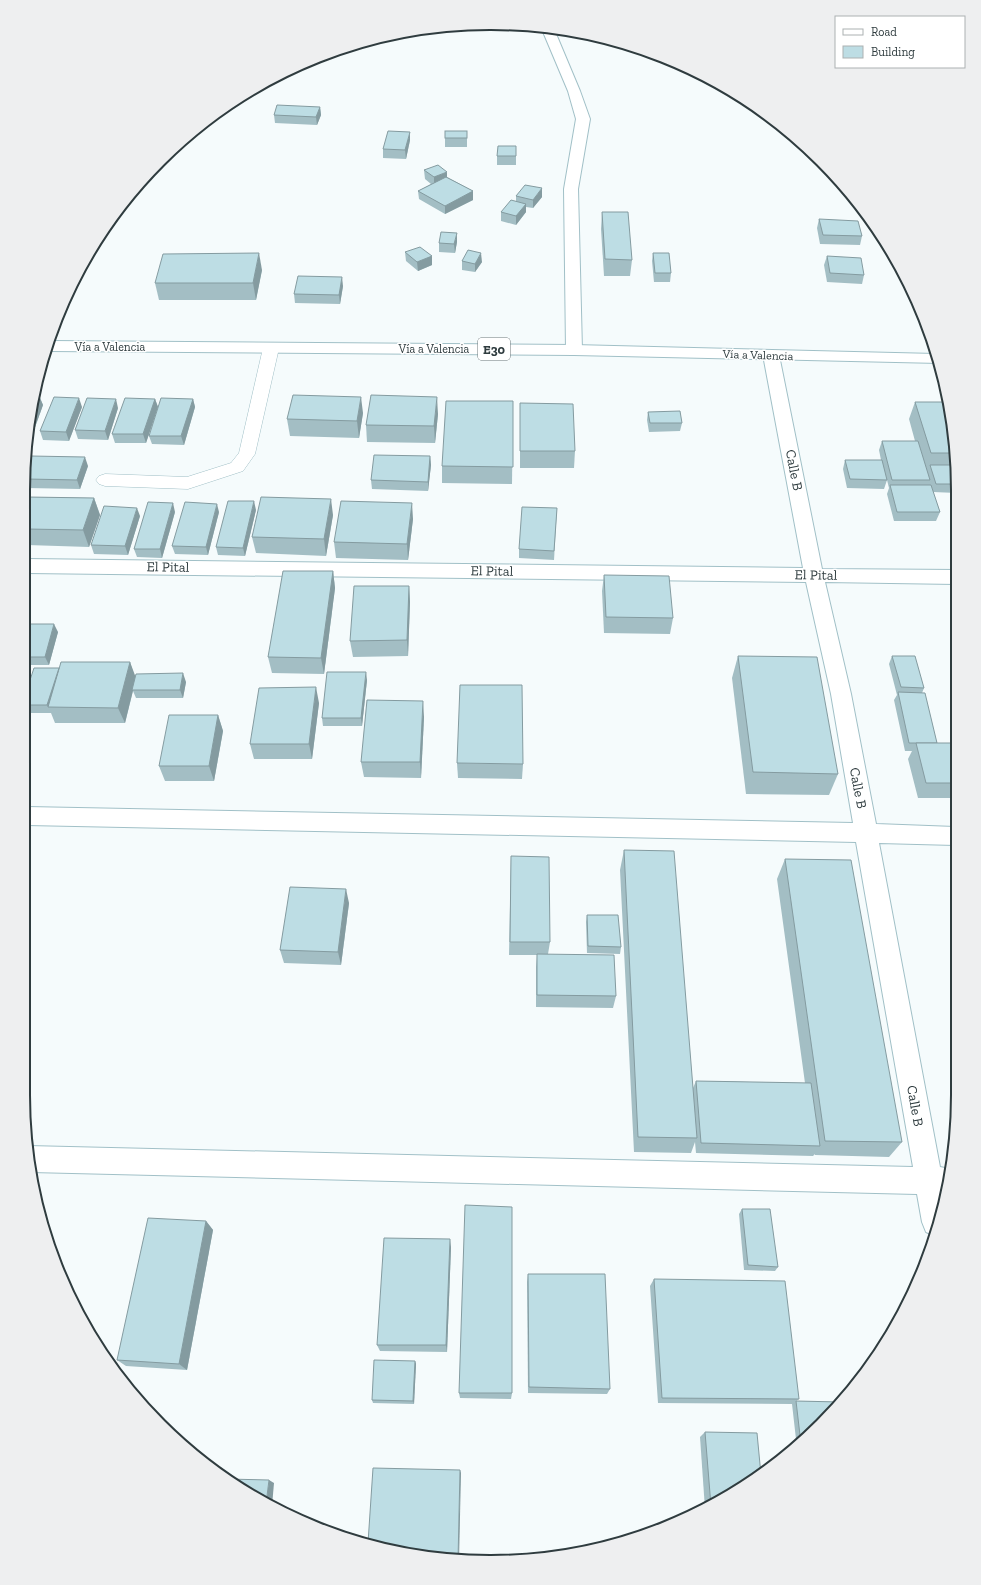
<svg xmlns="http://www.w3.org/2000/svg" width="981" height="1585" viewBox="0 0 981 1585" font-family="'Zilla Slab',serif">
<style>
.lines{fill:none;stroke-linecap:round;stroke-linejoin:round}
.service-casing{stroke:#a1c0c7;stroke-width:1}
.minor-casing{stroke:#a1c0c7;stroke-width:2}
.trunk-casing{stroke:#a1c0c7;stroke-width:2}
.service{fill:#fff;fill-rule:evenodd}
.minor{fill:#fff;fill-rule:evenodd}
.trunk{fill:#fff;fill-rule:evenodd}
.wall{fill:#a3bec4}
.shaded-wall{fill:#849ba0}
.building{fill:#bddde4;stroke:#849ba0}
.labels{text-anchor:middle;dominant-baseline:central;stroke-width:3;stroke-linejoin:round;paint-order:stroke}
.far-street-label{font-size:12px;fill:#2f3c3f;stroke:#fff}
.shield{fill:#fff;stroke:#6d7679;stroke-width:1}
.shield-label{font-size:13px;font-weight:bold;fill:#2f3c3f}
.street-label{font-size:14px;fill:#2f3c3f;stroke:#fff}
.rim{fill:none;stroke:#2f3c3f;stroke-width:2}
</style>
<rect width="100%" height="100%" fill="#f5fbfc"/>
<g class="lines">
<defs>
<path id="service" d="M271 343 276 345 279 348 255 454 243 471 188 489 105 486 99 484 96 480 99 476 105 474 187 477 231 463 239 453 263 348 266 345Z"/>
<g id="minor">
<path d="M541 27 554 29 580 91 590 119 578 189 582 350 580 353 574 355 568 353 566 350 564 189 576 119 568 91Z"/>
<path d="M771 350 777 352 779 355 822 569 957 570 956 584 825 582 851 694 876 824 955 827V845L879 843 940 1167 950 1169 933 1235 926 1232 922 1222 917 1194 31 1172 27 1156 28 1146 913 1167 856 842 27 825V807L853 823 831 694 806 582 27 573V559L803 568 763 355 765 352Z"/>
</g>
<path id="trunk" d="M51 341 574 345 936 354 940 363 574 355 49 351Z"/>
</defs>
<use href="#service" class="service-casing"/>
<use href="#minor" class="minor-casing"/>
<use href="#trunk" class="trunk-casing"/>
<use href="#service" class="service"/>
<use href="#minor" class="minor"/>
<use href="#trunk" class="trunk"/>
</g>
<g class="wall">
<path d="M320 107 321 115 317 125 275 123 274 115Z"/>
<rect x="445" y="131" width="22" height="16"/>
<path d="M410 140 406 159 383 158V149Z"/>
<path d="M516 155V165H497V156Z"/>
<path d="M424 170 447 177 473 191V200L445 214 419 199 418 191 431 184 425 179Z"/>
<path d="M516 196 542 197 533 208 526 207V212L516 225 501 221V212L516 201Z"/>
<path d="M602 212 632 260 630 276H604L601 229Z"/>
<path d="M819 219 862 236 860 245 820 244 817 228Z"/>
<path d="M457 242 455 253 439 252V243Z"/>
<path d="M405 252 432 256V265L418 271 406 261Z"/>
<path d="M653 253 671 273 670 282H654L652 261Z"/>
<path d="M827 256 864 275 862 284 827 282 824 265Z"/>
<path d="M462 261 482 262 475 272 462 270Z"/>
<path d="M262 270 256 300H159L155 283Z"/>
<path d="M343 286 340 304 295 303 294 294Z"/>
<path d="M37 391 43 405 30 441H27V430Z"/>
<path d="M155 399 158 407 146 443H115L112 434Z"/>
<path d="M193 399 195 407 184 445 152 444 149 436Z"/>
<path d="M513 401 512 484 442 483V466Z"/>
<path d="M915 402H947L957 460V493L933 492 940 512 936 521H894L887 494 889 488 887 480 884 489 847 488 843 469 845 460H881L879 450 882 441H915L909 419Z"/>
<path d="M520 403 575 451 574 468H520Z"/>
<path d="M82 407 69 441 43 440 40 431Z"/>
<path d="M118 408 108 440 78 439 75 430Z"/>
<path d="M648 412 682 423 680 431 649 432 647 420Z"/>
<path d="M363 413 359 438 290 436 287 419Z"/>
<path d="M438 414 435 443 367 442 366 425Z"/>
<path d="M430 456 431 465 428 491 372 489 371 480Z"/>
<path d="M27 466H88L80 489 27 488Z"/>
<path d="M27 497 94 498 100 515 89 547 27 545Z"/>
<path d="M557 508 554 560 519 558V549Z"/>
<path d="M256 510 245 556 218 555 216 547Z"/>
<path d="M175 512 162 558 137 557 134 549Z"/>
<path d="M219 512 208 555 175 554 172 546Z"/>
<path d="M333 515 326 556 256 553 252 537Z"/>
<path d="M140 516 128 555 94 554 91 545Z"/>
<path d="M413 519 408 560 336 558 334 542Z"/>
<path d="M333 571 335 588 324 674 272 673 268 657Z"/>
<path d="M604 575 673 618 670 634 604 633 602 591Z"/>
<path d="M409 586 410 602 408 656 353 657 350 641Z"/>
<path d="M27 624 58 632 49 665H27Z"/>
<path d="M738 656 838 774 829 795 746 794 732 678Z"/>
<path d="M892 656 924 688 922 693 937 743H956V798H918L908 759 912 751H905L894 700 897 695 889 664Z"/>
<path d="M130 662 135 678 186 682 183 698H136L133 691 125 723H55L51 713H27V689L59 668Z"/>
<path d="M367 680 362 726H323L322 718Z"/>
<path d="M319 703 312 759H254L250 744Z"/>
<path d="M218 715 223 731 214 781H165L159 766Z"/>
<path d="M424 717 421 778 364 777 361 762Z"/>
<path d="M457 763 523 764 522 779 458 778Z"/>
<path d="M624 850 693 1088 696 1081 805 1083 777 879 785 859 902 1142 889 1157 815 1155V1154L813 1156 696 1153 695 1142 691 1153 634 1152 620 870Z"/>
<path d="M511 856 550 942 548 954 616 996 613 1008 536 1007V967L537 955H509Z"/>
<path d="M349 903 341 965 284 963 280 950Z"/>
<path d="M587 915 621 947 620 954 587 953 586 922Z"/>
<path d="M742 1209 778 1267 775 1271 744 1270 739 1214Z"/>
<path d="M206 1221 213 1230 187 1370 126 1366 117 1360Z"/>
<path d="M451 1247 447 1352 380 1351 377 1345Z"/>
<path d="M528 1274 610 1389 607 1394 528 1393 527 1282Z"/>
<path d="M654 1279 799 1399 796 1401 840 1402 797 1448 792 1404 658 1403 650 1286Z"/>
<path d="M415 1361 416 1364 414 1404 373 1403 372 1400Z"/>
<path d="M459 1393H512L511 1399 460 1398Z"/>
<path d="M705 1432 750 1483 705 1509 700 1437Z"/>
</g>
<g class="shaded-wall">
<path d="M320 107 321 115 317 125 316 117Z"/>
<path d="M410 132V140L406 159 405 150Z"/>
<path d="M447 172V181L434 186V177Z"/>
<path d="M542 188V197L533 208V200Z"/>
<path d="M473 191V200L445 214V206Z"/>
<path d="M526 204V212L516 225V216Z"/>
<path d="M457 233V242L455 253 454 244Z"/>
<path d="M259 253 262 270 256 300 253 283Z"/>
<path d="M481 253 482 262 475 272V264Z"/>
<path d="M432 256V265L418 271 417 262Z"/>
<path d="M342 277 343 286 340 304 339 295Z"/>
<path d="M37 391 43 405 30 441 27 433V430Z"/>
<path d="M361 397 363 413 359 438 357 421Z"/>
<path d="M437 397 438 414 435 443 434 426Z"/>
<path d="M79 398 82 407 69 441 66 432Z"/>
<path d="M116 399 118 408 108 440 105 431Z"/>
<path d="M155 399 158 407 146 443 143 434Z"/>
<path d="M193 399 195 407 184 445 181 436Z"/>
<path d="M430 456 431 465 428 491V482Z"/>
<path d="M85 457 88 466 80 489 77 480Z"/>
<path d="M94 498 100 515 89 547 83 530Z"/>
<path d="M331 499 333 515 326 556 324 539Z"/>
<path d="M254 501 256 510 245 556 243 548Z"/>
<path d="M173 503 175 512 162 558 160 549Z"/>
<path d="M412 503 413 519 408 560 407 544Z"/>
<path d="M217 504 219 512 208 555 206 547Z"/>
<path d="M137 508 140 516 128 555 125 546Z"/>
<path d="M333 571 335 588 324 674 321 658Z"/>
<path d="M409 586 410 602 408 656 407 640Z"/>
<path d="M54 624 58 632 49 665 45 657Z"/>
<path d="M130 662 136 678 125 723 118 708Z"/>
<path d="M27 667 31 675 27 687Z"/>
<path d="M59 668 62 677 48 707 47 705Z"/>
<path d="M366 672 367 680 362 726 361 718Z"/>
<path d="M183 673 186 682 183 698 180 690Z"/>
<path d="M316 687 319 703 312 759 309 744Z"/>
<path d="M423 701 424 717 421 778 420 762Z"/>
<path d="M218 715 223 731 214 781 209 766Z"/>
<path d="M346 889 349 903 341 965 338 952Z"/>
<path d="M206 1221 213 1230 187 1370 179 1364Z"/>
<path d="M450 1239 451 1247 447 1352 446 1345Z"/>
<path d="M415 1361 416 1364 414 1404 413 1401Z"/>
<path d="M460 1470 461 1473 459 1561H458Z"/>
<path d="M269 1480 274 1483 272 1506 266 1504Z"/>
</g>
<g class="building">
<path d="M277 105 320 107 316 117 274 115Z"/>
<path d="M388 131 410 132 405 150 383 149Z"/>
<rect x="445" y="131" width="22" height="7"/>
<path d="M498 146H516V156H497Z"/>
<path d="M438 165 447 172 434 177 424 170Z"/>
<path d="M446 177 473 191 445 206 418 191Z"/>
<path d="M525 185 542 188 533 200 516 196Z"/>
<path d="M511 200 526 204 516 216 501 212Z"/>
<path d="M602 212H628L632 260 605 259Z"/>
<path d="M819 219 858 221 862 236 823 235Z"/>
<path d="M441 232 457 233 454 244 439 243Z"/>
<path d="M420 247 432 256 417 262 405 252Z"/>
<path d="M468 250 481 253 475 264 462 261Z"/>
<path d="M259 253 253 283H155L163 254Z"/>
<path d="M653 253H669L671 273H655Z"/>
<path d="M827 256 861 258 864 275 830 273Z"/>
<path d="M298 276 342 277 339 295 294 294Z"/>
<path d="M293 395 361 397 357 421 287 419Z"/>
<path d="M371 395 437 397 434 426 366 425Z"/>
<path d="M54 397 79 398 66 432 40 431Z"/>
<path d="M87 398 116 399 105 431 75 430Z"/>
<path d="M125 398 155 399 143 434H112Z"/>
<path d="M161 398 193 399 181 436H149Z"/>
<path d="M446 401H513V467L442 466Z"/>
<path d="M915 402H947L956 453H931Z"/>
<path d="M520 403 573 404 575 451H520Z"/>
<path d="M680 411 682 423H650L648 412Z"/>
<path d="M882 441H918L930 480H892Z"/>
<path d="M374 455 430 456 428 482 371 480Z"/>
<path d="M31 456 85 457 77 480 27 479V466Z"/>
<path d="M845 460H882L887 480 850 479Z"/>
<path d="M930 465H957V484H936Z"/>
<path d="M890 485H931L940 512H897Z"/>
<path d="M27 497 94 498 83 530 27 529Z"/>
<path d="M261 497 331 499 324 539 252 537Z"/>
<path d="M228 501H254L243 548 216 547Z"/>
<path d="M341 501 412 503 407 544 334 542Z"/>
<path d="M148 502 173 503 160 549H134Z"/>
<path d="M185 502 217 504 206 547 172 546Z"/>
<path d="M104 506 137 508 125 546 91 545Z"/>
<path d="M522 507 557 508 554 551 519 549Z"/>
<path d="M283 571H333L321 658 268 657Z"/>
<path d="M604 575 669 576 673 618 606 617Z"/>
<path d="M354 586H409L407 640 350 641Z"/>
<path d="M27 624H54L45 657H27Z"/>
<path d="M738 656 817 657 838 774 753 772Z"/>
<path d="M892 656H915L924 688 901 687Z"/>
<path d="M61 662H130L118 708 48 707Z"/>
<path d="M34 668H59L47 705H27V689Z"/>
<path d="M327 672H366L361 718H322Z"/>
<path d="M183 673 180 690H132L136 674Z"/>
<path d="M460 685H522L523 764 457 763Z"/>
<path d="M316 687 309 744H250L259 688Z"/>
<path d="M898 692 925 693 937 743H909Z"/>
<path d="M367 700 423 701 420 762H361Z"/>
<path d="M169 715H218L209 766H159Z"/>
<path d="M916 743H956V783H926Z"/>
<path d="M624 850 674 851 697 1138 638 1137Z"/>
<path d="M511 856 549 857 550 942H510Z"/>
<path d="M785 859 851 860 902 1142 825 1141Z"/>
<path d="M290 887 346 889 338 952 280 950Z"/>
<path d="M587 915H618L621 947 588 946Z"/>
<path d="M537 954 614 955 616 996 537 995Z"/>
<path d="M696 1081 811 1083 820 1146 701 1143Z"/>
<path d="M465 1205 512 1207V1393H459Z"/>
<path d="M742 1209H770L778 1267 748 1265Z"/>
<path d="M148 1218 206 1221 179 1364 117 1360Z"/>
<path d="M384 1238 450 1239 446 1345H377Z"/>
<path d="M528 1274H605L610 1389 529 1387Z"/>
<path d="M654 1279 785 1281 799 1399 662 1398Z"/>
<path d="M374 1360 415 1361 413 1401 372 1400Z"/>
<path d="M796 1401 840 1402 801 1444Z"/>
<path d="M705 1432 757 1433 761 1475 750 1483 711 1506Z"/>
<path d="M373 1468 460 1470 458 1561 368 1543Z"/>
<path d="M227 1479 269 1480 266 1504 257 1499Z"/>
</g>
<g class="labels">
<g class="far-street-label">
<text x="110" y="347">Vía a Valencia</text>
<text x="434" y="349">Vía a Valencia</text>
<text transform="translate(758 355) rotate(2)">Vía a Valencia</text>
</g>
<rect class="shield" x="478" y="338" width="32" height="22" rx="3"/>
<g class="shield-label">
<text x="494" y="349">E30</text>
</g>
<g class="street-label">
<text transform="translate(794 470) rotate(79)">Calle B</text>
<text transform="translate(168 567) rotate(1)">El Pital</text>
<text transform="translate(492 571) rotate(1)">El Pital</text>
<text transform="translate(816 575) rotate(1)">El Pital</text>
<text transform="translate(858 788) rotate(79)">Calle B</text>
<text transform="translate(915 1106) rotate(80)">Calle B</text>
</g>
</g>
<path d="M0 0H981V1585H0ZM490 30H491A460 460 0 0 1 951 490V1095A460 460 0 0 1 491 1555H490A460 460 0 0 1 30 1095V490A460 460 0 0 1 490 30Z" fill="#eeeff0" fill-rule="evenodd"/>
<path class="rim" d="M490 30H491A460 460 0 0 1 951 490V1095A460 460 0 0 1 491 1555H490A460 460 0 0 1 30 1095V490A460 460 0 0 1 490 30Z"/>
<rect x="835" y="16" width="130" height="52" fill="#ffffff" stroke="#acb1b2"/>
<rect x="843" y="29" width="20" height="6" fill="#ffffff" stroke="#acb1b2"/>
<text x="871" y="36" font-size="12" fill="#2f3c3f">Road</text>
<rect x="843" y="46" width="20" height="12" fill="#bddde4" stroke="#acb1b2"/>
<text x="871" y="56" font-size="12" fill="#2f3c3f">Building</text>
</svg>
